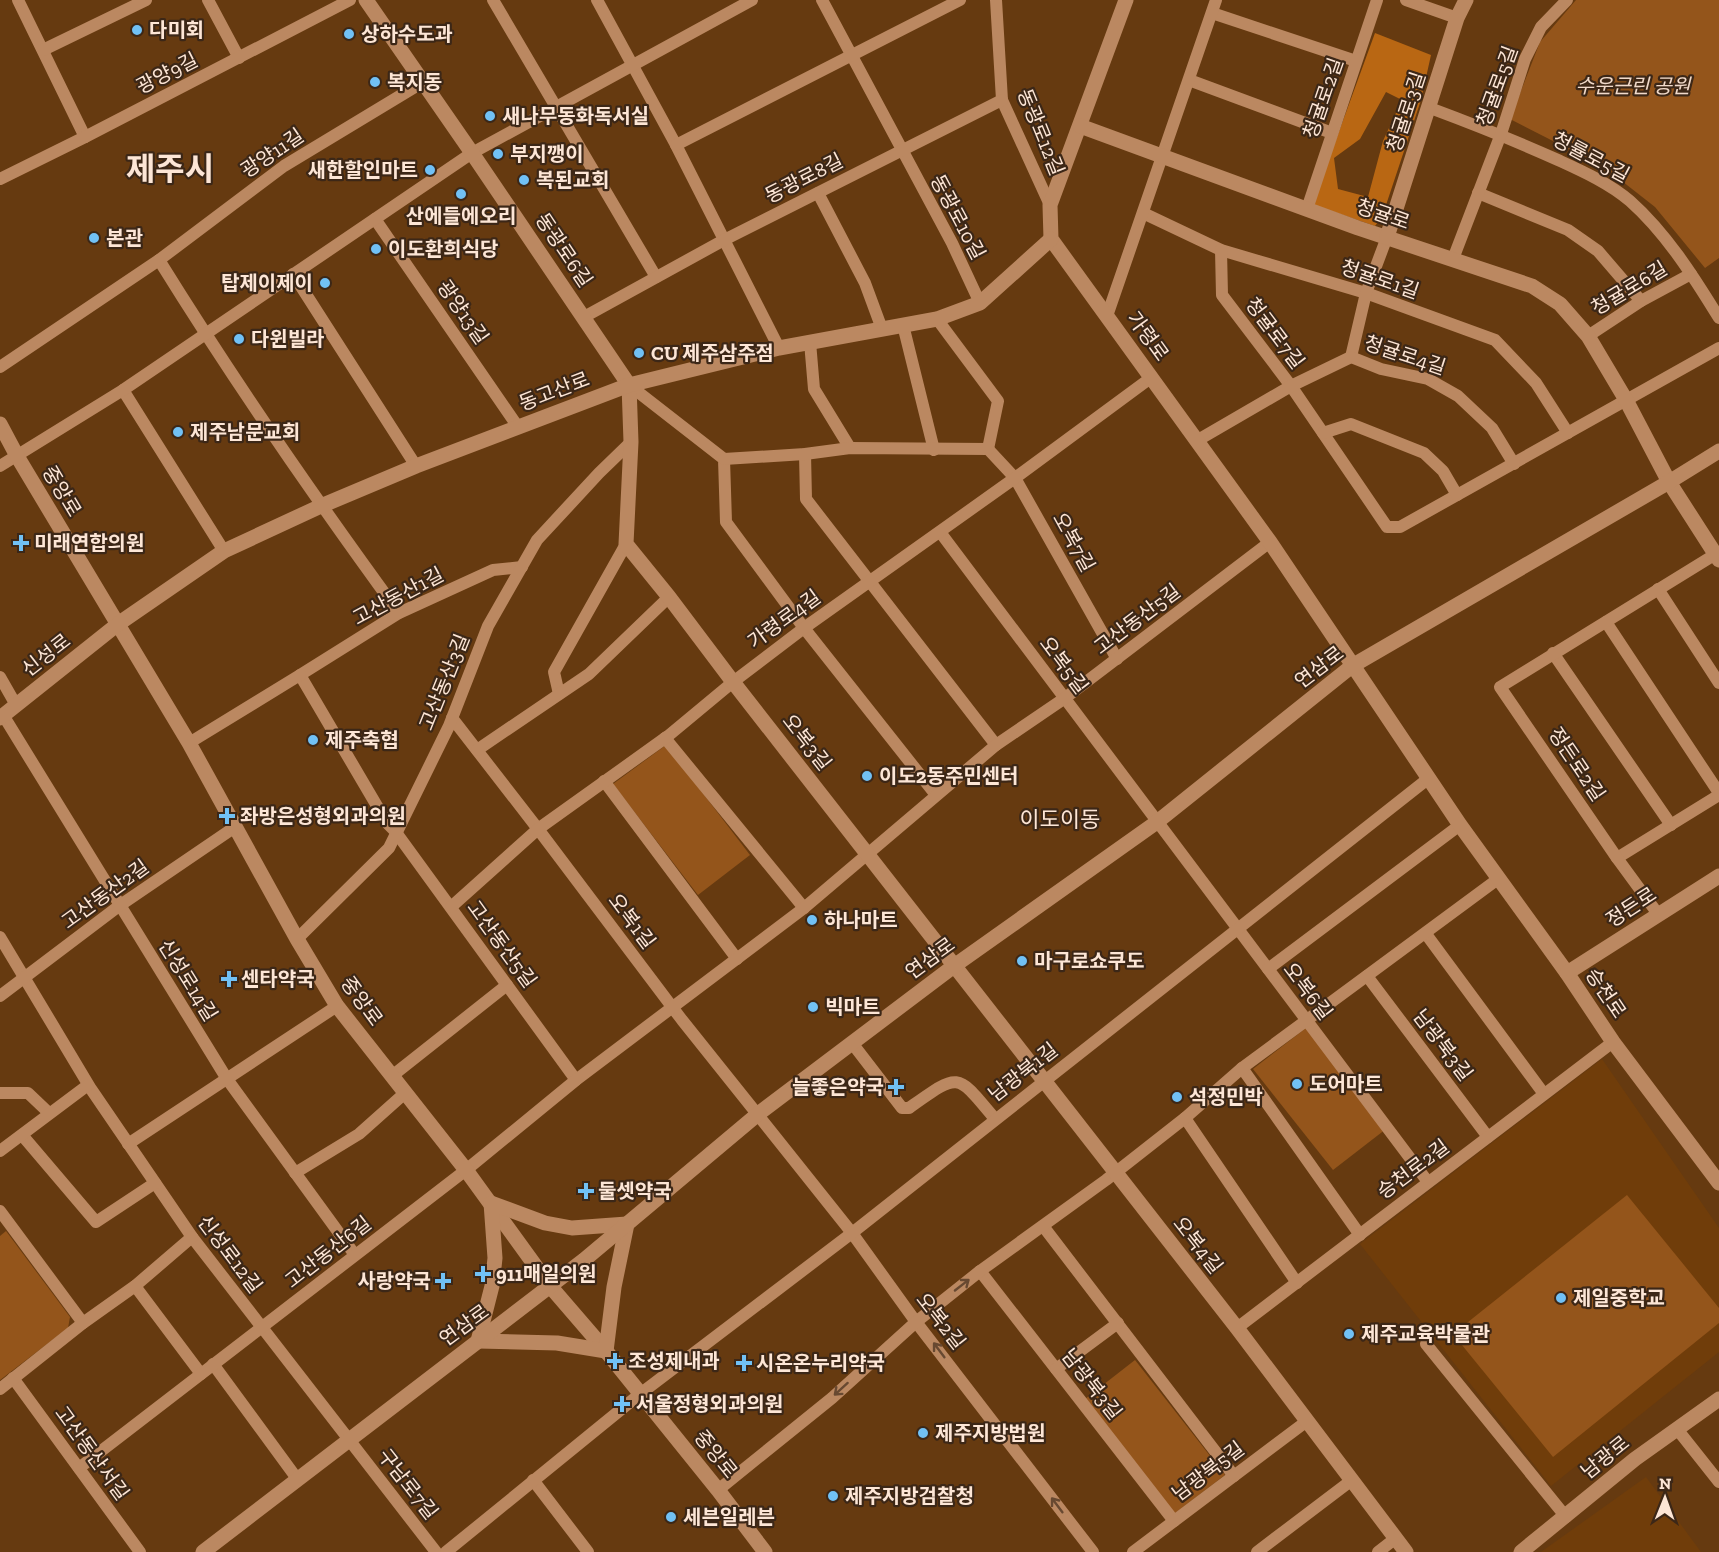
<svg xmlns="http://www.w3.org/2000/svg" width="1719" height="1552" viewBox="0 0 1719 1552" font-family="'Zilla Slab','Noto Sans KR',serif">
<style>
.built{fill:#703d0a}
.green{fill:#94551b}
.forest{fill:#b96713;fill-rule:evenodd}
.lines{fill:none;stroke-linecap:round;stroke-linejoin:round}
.street{stroke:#bb8861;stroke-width:12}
.secondary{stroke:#bb8861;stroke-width:15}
.oneway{stroke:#684931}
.poi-dot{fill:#71c1f5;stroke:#3c2717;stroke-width:2}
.labels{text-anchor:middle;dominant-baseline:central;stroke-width:4.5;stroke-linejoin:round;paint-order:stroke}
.poi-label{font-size:20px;font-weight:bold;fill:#fde6d6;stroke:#3c2717;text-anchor:start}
.street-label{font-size:20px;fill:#fde6d6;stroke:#3c2717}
.park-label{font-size:20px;font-style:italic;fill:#f1daca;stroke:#3c2717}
.quarter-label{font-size:22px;fill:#fde6d6;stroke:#3c2717}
.town-label{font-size:32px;font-weight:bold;fill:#fde6d6;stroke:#3c2717}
</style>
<rect width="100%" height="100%" fill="#663a10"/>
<g class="built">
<path d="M1602 1059 1719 1228V1352L1551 1486 1360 1244Z"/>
<path d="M1646 1477 1701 1552H1541Z"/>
</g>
<g class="green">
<path d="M1576 0H1719V258L1705 268 1655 207 1604 167 1510 119 1540 42Z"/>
<path d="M666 745 750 855 698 895 613 784Z"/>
<path d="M1306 1028 1386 1129 1333 1170 1253 1069Z"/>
<path d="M1627 1195 1719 1308V1323L1553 1457 1453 1334Z"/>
<path d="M6 1231 70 1317 68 1328 0 1380V1236Z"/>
<path d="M1135 1360 1225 1475 1174 1514 1085 1399Z"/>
</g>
<path class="forest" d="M1375 33 1431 55 1421 100 1382 217 1375 226 1314 205 1318 189ZM1386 92 1402 100 1383 141 1368 197 1338 189 1334 158 1360 139Z"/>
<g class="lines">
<g class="street">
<path d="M18 0 85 137"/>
<path d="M208 0 239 58"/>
<path d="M493 0 656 277"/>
<path d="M597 0 676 145 779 348"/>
<path d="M822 0 952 243 980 303"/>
<path d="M996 0 1002 100 1050 205"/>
<path d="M1406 0 1457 18"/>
<path d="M1212 13 1356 61"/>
<path d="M43 50 146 0"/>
<path d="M1189 80 1332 133"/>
<path d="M1430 108C1473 124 1516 141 1558 160 1582 171 1609 183 1630 201 1666 233 1694 277 1719 318"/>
<path d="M676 145 960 0"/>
<path d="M0 179 85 137 350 0"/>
<path d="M818 193 865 283 882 329"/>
<path d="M1478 193 1568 230 1598 251 1641 301"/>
<path d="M1307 209 1377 0"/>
<path d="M1143 213 1221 250 1366 293 1495 340 1536 383 1568 433"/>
<path d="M375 219 518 427"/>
<path d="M1221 250 1222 295 1291 386 1387 527H1400L1719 348"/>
<path d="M1453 259 1501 134 1525 59 1541 27 1567 0"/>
<path d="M159 260C234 381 315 498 399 613"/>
<path d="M293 274 416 466"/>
<path d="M1107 316 1216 0"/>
<path d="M584 317 724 240 1002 100"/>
<path d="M903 325 934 450"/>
<path d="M1588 336 1641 301 1691 274"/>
<path d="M810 342 814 389 850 448"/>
<path d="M1351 357 1366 293 1387 237"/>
<path d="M0 367 159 260 284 166 423 82"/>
<path d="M629 385 724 459 726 522 804 628 936 795"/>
<path d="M123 390 224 551"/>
<path d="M1323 433 1351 424 1424 453 1443 471 1457 495"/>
<path d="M1198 440 1291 386 1351 357 1381 369 1428 379 1458 396 1492 428 1514 464"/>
<path d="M988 449 1015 478 1117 659"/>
<path d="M805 454 806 499 996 745"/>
<path d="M724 459 805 454 850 448 988 449 998 401 937 319"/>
<path d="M0 466 123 390 472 153 752 0"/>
<path d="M940 532 1428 1182"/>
<path d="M522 567 493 570 399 613 300 675 387 823 395 831 576 1080"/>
<path d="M1658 589 1719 683"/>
<path d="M1606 622 1719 793"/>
<path d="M1553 653 1671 825"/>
<path d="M0 677 16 705"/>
<path d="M559 694 554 672 626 544"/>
<path d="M3 715 227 1079 355 1255"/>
<path d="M452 718 538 829 682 1020 852 1233 916 1322 1093 1552"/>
<path d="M665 738 804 908"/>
<path d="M189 743 300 675"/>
<path d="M477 750 589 674 669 597"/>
<path d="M604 781 737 959"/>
<path d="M1617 858 1719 795"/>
<path d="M451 907 538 829 668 736 733 682 804 628 1015 478 1152 377"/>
<path d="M1658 914 1617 858 1500 687 1719 552"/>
<path d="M1426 934 1544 1094"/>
<path d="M0 937 91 1089 192 1237 436 1552"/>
<path d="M297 939 389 848 449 726 488 626 537 540 599 473 631 442"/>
<path d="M1268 969 1460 825"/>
<path d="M1367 976 1488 1137"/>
<path d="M0 996 119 906 235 827"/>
<path d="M852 1043 902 1108H909C960 1072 956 1072 995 1119"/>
<path d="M1242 1068 1360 1235"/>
<path d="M392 1076 507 985"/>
<path d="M0 1093H28L49 1113"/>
<path d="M1185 1118 1297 1283"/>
<path d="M22 1135 96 1222 155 1183"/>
<path d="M128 1144 337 1006"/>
<path d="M0 1151 88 1085"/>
<path d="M295 1173 359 1134 405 1093"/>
<path d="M0 1211 83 1323"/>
<path d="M1043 1226 1234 1476"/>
<path d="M980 1271 1174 1521"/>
<path d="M135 1286 201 1374"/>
<path d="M1237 1328 1613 1042"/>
<path d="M1426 1344 1566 1517"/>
<path d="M213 1364 298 1480"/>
<path d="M1056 1369 1118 1323"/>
<path d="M13 1378 140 1552"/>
<path d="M0 1389 83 1323 135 1286 192 1237"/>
<path d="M1677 1429 1719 1482"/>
<path d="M79 1468 466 1170 576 1080 804 908 996 745 1065 698 1270 542"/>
<path d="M533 1480 588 1552"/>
<path d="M718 1490 832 1398 916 1322 980 1271 1106 1180 1185 1118 1242 1068 1498 879"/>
<path d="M446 1552 640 1394 852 1233 1429 778"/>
<path d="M1133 1552 1307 1421"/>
<path d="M1257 1552 1352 1480"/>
<path d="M1378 1552 1396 1538"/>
</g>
<g class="secondary">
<path d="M366 0 472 153 629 385 631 442 626 544 669 597 733 682 1237 1328 1406 1552"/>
<path d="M1126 0 1050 205 1051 239 1270 542 1460 825 1567 973 1613 1042 1719 1183"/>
<path d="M1080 126 1358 228 1532 286 1560 304 1588 336 1626 400 1669 482 1719 560"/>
<path d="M1387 237 1457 18 1466 0"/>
<path d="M0 424 17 456 189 743 297 939 337 1006 466 1170 550 1286 606 1351 718 1490 765 1552"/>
<path d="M0 718 118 624 224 551 321 506 416 466 629 385 779 348 937 319 980 303 1051 239"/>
<path d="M1567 973 1719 876"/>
<path d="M491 1203 545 1223 572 1228 627 1224 614 1287 606 1351 557 1343 478 1341 492 1286 495 1258Z"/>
<path d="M203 1552 584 1260 758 1114 954 966 1157 822 1352 666 1669 482 1719 451"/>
<path d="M1521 1552 1635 1459 1719 1399"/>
</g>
</g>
<defs><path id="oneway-shaft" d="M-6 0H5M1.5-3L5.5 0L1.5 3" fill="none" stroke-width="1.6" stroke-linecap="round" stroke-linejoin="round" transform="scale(1.5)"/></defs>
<g class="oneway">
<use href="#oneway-shaft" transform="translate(962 1285) rotate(-38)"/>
<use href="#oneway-shaft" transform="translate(939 1350) rotate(-127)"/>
<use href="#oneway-shaft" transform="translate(841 1389) rotate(138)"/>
<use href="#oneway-shaft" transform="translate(1057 1505) rotate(-127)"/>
</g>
<g class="poi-dot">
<circle cx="137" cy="30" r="6"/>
<circle cx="349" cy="34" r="6"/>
<circle cx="375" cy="82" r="6"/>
<circle cx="490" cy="116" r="6"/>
<circle cx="498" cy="154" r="6"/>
<circle cx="430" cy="170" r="6"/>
<circle cx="524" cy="180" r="6"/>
<circle cx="461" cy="194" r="6"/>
<circle cx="94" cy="238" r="6"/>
<circle cx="376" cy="249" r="6"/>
<circle cx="325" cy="283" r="6"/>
<circle cx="239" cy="339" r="6"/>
<circle cx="639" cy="353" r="6"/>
<circle cx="178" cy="432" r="6"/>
<path d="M18 534h6v6h6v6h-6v6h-6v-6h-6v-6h6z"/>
<circle cx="313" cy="740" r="6"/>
<circle cx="867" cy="776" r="6"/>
<path d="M224 807h6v6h6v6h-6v6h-6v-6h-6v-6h6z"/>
<circle cx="812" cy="920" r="6"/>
<circle cx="1022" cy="961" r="6"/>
<path d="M226 970h6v6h6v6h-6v6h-6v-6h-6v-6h6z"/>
<circle cx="813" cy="1007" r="6"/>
<circle cx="1297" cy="1084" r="6"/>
<path d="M893 1078h6v6h6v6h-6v6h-6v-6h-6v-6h6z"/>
<circle cx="1177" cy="1097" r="6"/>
<path d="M583 1182h6v6h6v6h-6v6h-6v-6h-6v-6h6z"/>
<path d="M480 1265h6v6h6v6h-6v6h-6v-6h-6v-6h6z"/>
<path d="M440 1272h6v6h6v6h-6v6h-6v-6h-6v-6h6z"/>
<circle cx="1561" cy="1298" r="6"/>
<circle cx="1349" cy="1334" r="6"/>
<path d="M612 1352h6v6h6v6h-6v6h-6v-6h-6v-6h6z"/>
<path d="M741 1354h6v6h6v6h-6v6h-6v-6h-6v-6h6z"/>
<path d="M619 1395h6v6h6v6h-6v6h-6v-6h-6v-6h6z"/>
<circle cx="923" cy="1433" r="6"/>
<circle cx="833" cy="1496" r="6"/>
<circle cx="671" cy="1517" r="6"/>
</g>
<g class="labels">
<g class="poi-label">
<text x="149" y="30">다미회</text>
<text x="361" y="34">상하수도과</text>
<text x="387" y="82">복지동</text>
<text x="502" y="116">새나무동화독서실</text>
<text x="510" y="154">부지깽이</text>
<text x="418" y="170" text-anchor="end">새한할인마트</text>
<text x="536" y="180">복된교회</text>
<text x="461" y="216" text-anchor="middle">산에들에오리</text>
<text x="106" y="238">본관</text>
<text x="388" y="249">이도환희식당</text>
<text x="313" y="283" text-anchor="end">탑제이제이</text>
<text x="251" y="339">다윈빌라</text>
<text x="651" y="353">CU 제주삼주점</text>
<text x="190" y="432">제주남문교회</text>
<text x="34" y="543">미래연합의원</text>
<text x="325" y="740">제주축협</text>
<text x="879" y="776">이도2동주민센터</text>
<text x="240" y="816">좌방은성형외과의원</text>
<text x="824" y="920">하나마트</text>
<text x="1034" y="961">마구로쇼쿠도</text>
<text x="241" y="979">센타약국</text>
<text x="825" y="1007">빅마트</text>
<text x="1309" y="1084">도어마트</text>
<text x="884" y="1087" text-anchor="end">늘좋은약국</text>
<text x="1189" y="1097">석정민박</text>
<text x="598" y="1191">둘셋약국</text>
<text x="496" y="1274">911매일의원</text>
<text x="431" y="1281" text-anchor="end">사랑약국</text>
<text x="1573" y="1298">제일중학교</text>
<text x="1361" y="1334">제주교육박물관</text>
<text x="628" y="1361">조성제내과</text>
<text x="756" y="1363">시온온누리약국</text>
<text x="636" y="1404">서울정형외과의원</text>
<text x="935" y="1433">제주지방법원</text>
<text x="845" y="1496">제주지방검찰청</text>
<text x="683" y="1517">세븐일레븐</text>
</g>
<g class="street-label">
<text transform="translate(167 73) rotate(-27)">광양9길</text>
<text transform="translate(1497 86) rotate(-70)">청귤로5길</text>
<text transform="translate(1323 98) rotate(-71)">청귤로2길</text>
<text transform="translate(1406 112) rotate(-72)">청귤로3길</text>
<text transform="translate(1041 132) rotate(68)">동광로12길</text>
<text transform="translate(272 153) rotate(-34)">광양11길</text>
<text transform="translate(1591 157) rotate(28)">청률로5길</text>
<text transform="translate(804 178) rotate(-27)">동광로8길</text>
<text transform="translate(1383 214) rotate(19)">청귤로</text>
<text transform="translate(958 217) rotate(62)">동광로10길</text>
<text transform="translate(564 250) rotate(56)">동광로6길</text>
<text transform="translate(1380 279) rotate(19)">청귤로1길</text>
<text transform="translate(1629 288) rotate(-31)">청귤로6길</text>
<text transform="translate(463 312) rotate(55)">광양13길</text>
<text transform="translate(1275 333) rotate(53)">청귤로7길</text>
<text transform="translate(1148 336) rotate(54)">가령로</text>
<text transform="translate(1405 355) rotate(18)">청귤로4길</text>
<text transform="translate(554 391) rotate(-21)">동고산로</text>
<text transform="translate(62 491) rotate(59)">중앙로</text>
<text transform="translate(1074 542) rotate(61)">오복7길</text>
<text transform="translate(398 596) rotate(-28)">고산동산1길</text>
<text transform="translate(784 619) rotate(-36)">가령로4길</text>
<text transform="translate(1137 619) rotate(-37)">고산동산5길</text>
<text transform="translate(46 655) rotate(-38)">신성로</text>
<text transform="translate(1064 665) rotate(53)">오복5길</text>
<text transform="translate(1319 667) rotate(-37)">연삼로</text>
<text transform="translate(444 682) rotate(-68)">고산동산3길</text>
<text transform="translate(807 742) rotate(52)">오복3길</text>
<text transform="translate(1577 764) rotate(56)">정든로2길</text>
<text transform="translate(105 894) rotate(-36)">고산동산2길</text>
<text transform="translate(1631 907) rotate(-33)">정든로</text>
<text transform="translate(632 921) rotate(53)">오복1길</text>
<text transform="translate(502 944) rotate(54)">고산동산5길</text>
<text transform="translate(930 958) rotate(-36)">연삼로</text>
<text transform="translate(188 980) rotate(58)">신성로14길</text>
<text transform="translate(1308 991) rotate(53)">오복6길</text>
<text transform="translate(1606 993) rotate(56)">승천로</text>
<text transform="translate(362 1001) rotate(54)">중앙로</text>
<text transform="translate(1443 1045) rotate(53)">남광북3길</text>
<text transform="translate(1023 1072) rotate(-38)">남광북1길</text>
<text transform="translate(1413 1169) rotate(-37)">승천로2길</text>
<text transform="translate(1198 1245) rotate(52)">오복4길</text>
<text transform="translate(328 1252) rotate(-38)">고산동산6길</text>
<text transform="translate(230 1254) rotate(53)">신성로12길</text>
<text transform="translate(941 1321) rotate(52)">오복2길</text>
<text transform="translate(464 1325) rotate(-36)">연삼로</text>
<text transform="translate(1092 1384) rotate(52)">남광북3길</text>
<text transform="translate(92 1453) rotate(54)">고산동산서길</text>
<text transform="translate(716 1454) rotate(51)">중앙로</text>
<text transform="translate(1605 1457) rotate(-39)">남광로</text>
<text transform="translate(1208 1471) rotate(-37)">남광북5길</text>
<text transform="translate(408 1484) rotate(52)">구남로7길</text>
</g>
<g class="park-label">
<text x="1633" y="86">수운근린 공원</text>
</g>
<g class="quarter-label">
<text x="1060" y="819">이도이동</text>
</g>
<g class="town-label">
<text x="170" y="169">제주시</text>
</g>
</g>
<g transform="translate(1665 1498) rotate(1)" stroke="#3c2717" stroke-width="4.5" paint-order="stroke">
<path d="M0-4.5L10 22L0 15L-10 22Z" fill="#fde6d6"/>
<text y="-9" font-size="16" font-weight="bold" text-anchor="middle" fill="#fde6d6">N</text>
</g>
</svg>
